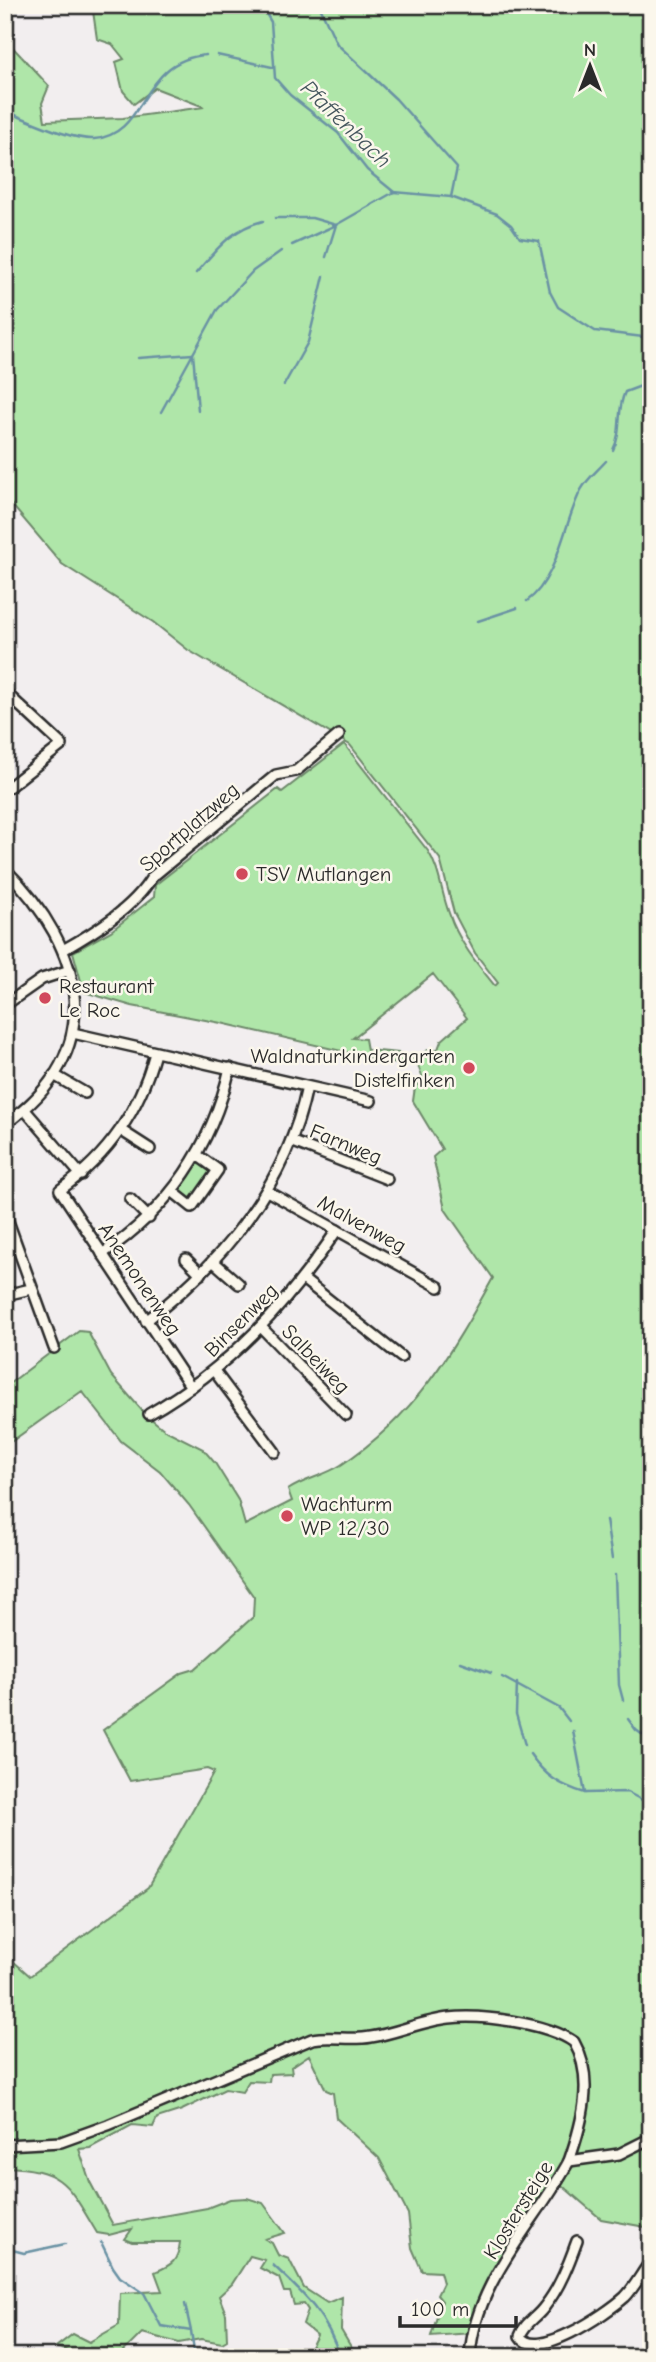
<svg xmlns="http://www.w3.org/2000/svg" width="656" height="2362" viewBox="0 0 656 2362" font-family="'Comic Neue',sans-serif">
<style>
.green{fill:#afe6a9;stroke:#6d886a;stroke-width:2;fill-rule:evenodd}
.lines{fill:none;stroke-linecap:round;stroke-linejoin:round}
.stream{stroke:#6a92a4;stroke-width:2.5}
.minor-casing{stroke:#2b2b2b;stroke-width:14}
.minor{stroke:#fbf7ec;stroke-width:9}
.poi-dot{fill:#d1495b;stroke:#fbf7ec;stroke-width:2.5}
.labels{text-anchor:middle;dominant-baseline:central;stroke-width:5;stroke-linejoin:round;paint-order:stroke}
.street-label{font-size:21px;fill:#2b2b2b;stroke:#fbf7ec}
.poi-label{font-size:21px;fill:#2b2b2b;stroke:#fbf7ec;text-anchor:start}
.water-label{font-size:23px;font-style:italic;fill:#45565e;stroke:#fbf7ec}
</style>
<rect width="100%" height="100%" fill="#f2eeef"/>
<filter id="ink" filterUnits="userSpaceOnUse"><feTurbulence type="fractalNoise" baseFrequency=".0143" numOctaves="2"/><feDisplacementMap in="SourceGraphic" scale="14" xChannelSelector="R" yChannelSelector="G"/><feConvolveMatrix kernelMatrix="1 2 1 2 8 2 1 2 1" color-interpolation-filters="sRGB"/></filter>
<g filter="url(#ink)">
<g class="green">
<path d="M86 5H651V2228L601 2219 558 2182 516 2243 472 2333 431 2336 442 2301 437 2295 443 2283 440 2272 422 2271 412 2248 408 2214 379 2158 336 2118 333 2093 326 2090 309 2055 291 2067 292 2073 270 2074 269 2082 249 2081 242 2092 225 2089 182 2110 157 2118 153 2127 132 2125 90 2148 79 2149 90 2182 113 2225 207 2208 230 2199 247 2198 263 2203 285 2233 265 2239 272 2243 278 2255 289 2259 304 2288 327 2303 342 2297 341 2330 357 2357H306L317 2335 303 2324 308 2310 304 2304 294 2305 290 2292H284L279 2278 260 2268 265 2260 250 2256 232 2284 219 2296 226 2314 227 2340 222 2343 201 2339 179 2343 142 2333 119 2356 85 2357 56 2347 73 2334 89 2342 119 2325 120 2293 162 2291 155 2272C172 2265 178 2261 180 2242H132L125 2239 132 2229 109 2235 97 2233C68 2185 64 2169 5 2167V1954L30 1976 148 1888 214 1772 207 1769 130 1781 103 1730 182 1673 195 1669 253 1617 254 1597 189 1505 160 1471 121 1441 82 1391 5 1446V1387L79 1331 88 1332 111 1375 145 1414 165 1430 203 1449 215 1463 238 1500 245 1525 292 1501 288 1490C304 1479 324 1476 341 1465 415 1416 451 1354 493 1278L445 1209 433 1157 442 1149 413 1101 415 1087 423 1079 417 1063 397 1064 221 1023 132 1006 84 992 73 952 111 931 154 897 155 885 278 789 282 792 344 744 428 851C440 870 441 892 449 913 458 941 477 964 495 986L498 983 475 953 454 913 440 859 350 745 188 650 153 622 62 564 5 497V39L49 86 42 103 45 121 123 118 204 107 155 88 134 104 123 91 116 62 124 59 112 44 97 39 93 11ZM433 974 467 1018 441 1041 438 1049 428 1050 415 1059 399 1053 367 1050 365 1039 353 1038Z"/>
<path d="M199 1160 214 1170 193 1201 179 1190Z"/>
</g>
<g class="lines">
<g class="stream">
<path d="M261 5 271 22 275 78 290 95 338 133 367 170 394 192 451 197 497 214 511 225 520 238 539 241 550 292 558 307 595 331 651 338"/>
<path d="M319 5 337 44 396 99 457 168 451 197"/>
<path d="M217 55 272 67"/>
<path d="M5 111C29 120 70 140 94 139 148 135 139 60 206 55"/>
<path d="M275 218H312L336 225 326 257"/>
<path d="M292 245 336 225 394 192"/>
<path d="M196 273C217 249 231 229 263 221"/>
<path d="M138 358 193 354 198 410"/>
<path d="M284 385 308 342 324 276"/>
<path d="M161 412 217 310 253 271 281 251"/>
<path d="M613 450C623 431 616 410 625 392L641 386 651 387"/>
<path d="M527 601C558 579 564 522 581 490 587 479 598 470 606 461"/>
<path d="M478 621 517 608"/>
<path d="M606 1520 612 1559"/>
<path d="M615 1575 619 1685 623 1700"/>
<path d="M460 1662 491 1673"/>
<path d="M502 1677 559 1708 569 1721"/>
<path d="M517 1683 516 1714 525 1745"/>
<path d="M628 1719 636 1730 651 1741"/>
<path d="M573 1731 585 1793 627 1792 651 1805"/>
<path d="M530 1754C545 1776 559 1785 585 1793"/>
<path d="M101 2242 113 2267 120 2277 144 2293 161 2326 191 2331 195 2357"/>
<path d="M5 2248 24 2253 65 2244"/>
<path d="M273 2265C305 2295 326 2314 340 2357"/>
<path d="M185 2304 191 2331"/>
</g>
<defs>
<g id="minor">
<path d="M5 692 62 745 5 790"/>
<path d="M5 869C86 949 109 1052 5 1124"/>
<path d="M63 950C93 933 134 908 152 877L276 775 296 771 339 735"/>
<path d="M5 1005 42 979 70 970"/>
<path d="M73 1033 371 1101"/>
<path d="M155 1053C139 1111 109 1155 60 1190L191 1387"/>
<path d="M54 1075 85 1093"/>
<path d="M25 1110 81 1175"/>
<path d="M122 1131 150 1149"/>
<path d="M291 1141 387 1179"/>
<path d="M172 1191 192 1207 218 1170 197 1155"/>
<path d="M267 1191 439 1287"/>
<path d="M130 1199 149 1218"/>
<path d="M5 1213 54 1348"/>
<path d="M102 1254C169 1209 212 1146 230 1068"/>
<path d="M186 1259 201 1274"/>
<path d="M214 1262 239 1284"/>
<path d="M304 1280 401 1357"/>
<path d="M5 1295 31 1289"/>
<path d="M146 1321C223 1262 287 1184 307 1087"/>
<path d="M262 1328 346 1415"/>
<path d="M215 1372 275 1452"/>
<path d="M149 1414C229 1368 286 1306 337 1230"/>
<path d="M5 2145 61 2142 108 2125 312 2039C332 2035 350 2041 371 2037 397 2033 422 2021 449 2018 481 2014 547 2023 574 2042 595 2078 582 2124 569 2161L619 2154 651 2138"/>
<path d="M577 2241C569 2263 560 2287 545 2306 537 2318 525 2322 520 2336 535 2362 606 2314 625 2297 635 2287 642 2272 651 2261"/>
<path d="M470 2357C474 2282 535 2224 569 2161"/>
</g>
</defs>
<use href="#minor" class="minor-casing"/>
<use href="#minor" class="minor"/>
</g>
</g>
<g class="poi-dot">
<circle cx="242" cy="874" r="7"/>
<circle cx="45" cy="998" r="7"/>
<circle cx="469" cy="1068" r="7"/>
<circle cx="287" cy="1516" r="7"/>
</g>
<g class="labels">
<g class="street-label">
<text transform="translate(189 827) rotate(-41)">Sportplatzweg</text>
<text transform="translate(346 1144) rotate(22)">Farnweg</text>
<text transform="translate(362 1224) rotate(29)">Malvenweg</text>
<text transform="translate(140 1279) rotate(56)">Anemonenweg</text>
<text transform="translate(241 1320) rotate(-45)">Binsenweg</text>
<text transform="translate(316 1359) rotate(46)">Salbeiweg</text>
<text transform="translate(518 2210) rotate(-58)">Klostersteige</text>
</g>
<g class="poi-label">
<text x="256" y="874">TSV Mutlangen</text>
<text x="59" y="986">Restaurant<tspan x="59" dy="24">Le Roc</tspan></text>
<text x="455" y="1056" text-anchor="end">Waldnaturkindergarten<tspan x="455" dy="24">Distelfinken</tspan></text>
<text x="301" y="1504">Wachturm<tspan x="301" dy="24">WP 12/30</tspan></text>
</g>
<g class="water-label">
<text transform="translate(346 124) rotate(44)">Pfaffenbach</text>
</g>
</g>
<rect width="656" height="2362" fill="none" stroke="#fbf7ec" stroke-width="28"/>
<rect x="14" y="14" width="628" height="2334" fill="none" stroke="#2b2b2b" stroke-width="2.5" filter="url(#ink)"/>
<g transform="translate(590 66)" stroke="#fbf7ec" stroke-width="5" paint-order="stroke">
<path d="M0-5L12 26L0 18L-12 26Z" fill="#2b2b2b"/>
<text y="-10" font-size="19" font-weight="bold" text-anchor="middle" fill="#2b2b2b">N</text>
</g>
<path d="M400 2316v10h116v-10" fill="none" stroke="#2b2b2b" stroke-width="3.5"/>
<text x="411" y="2316" font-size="21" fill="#2b2b2b" stroke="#fbf7ec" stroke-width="5" paint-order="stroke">100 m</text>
</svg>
